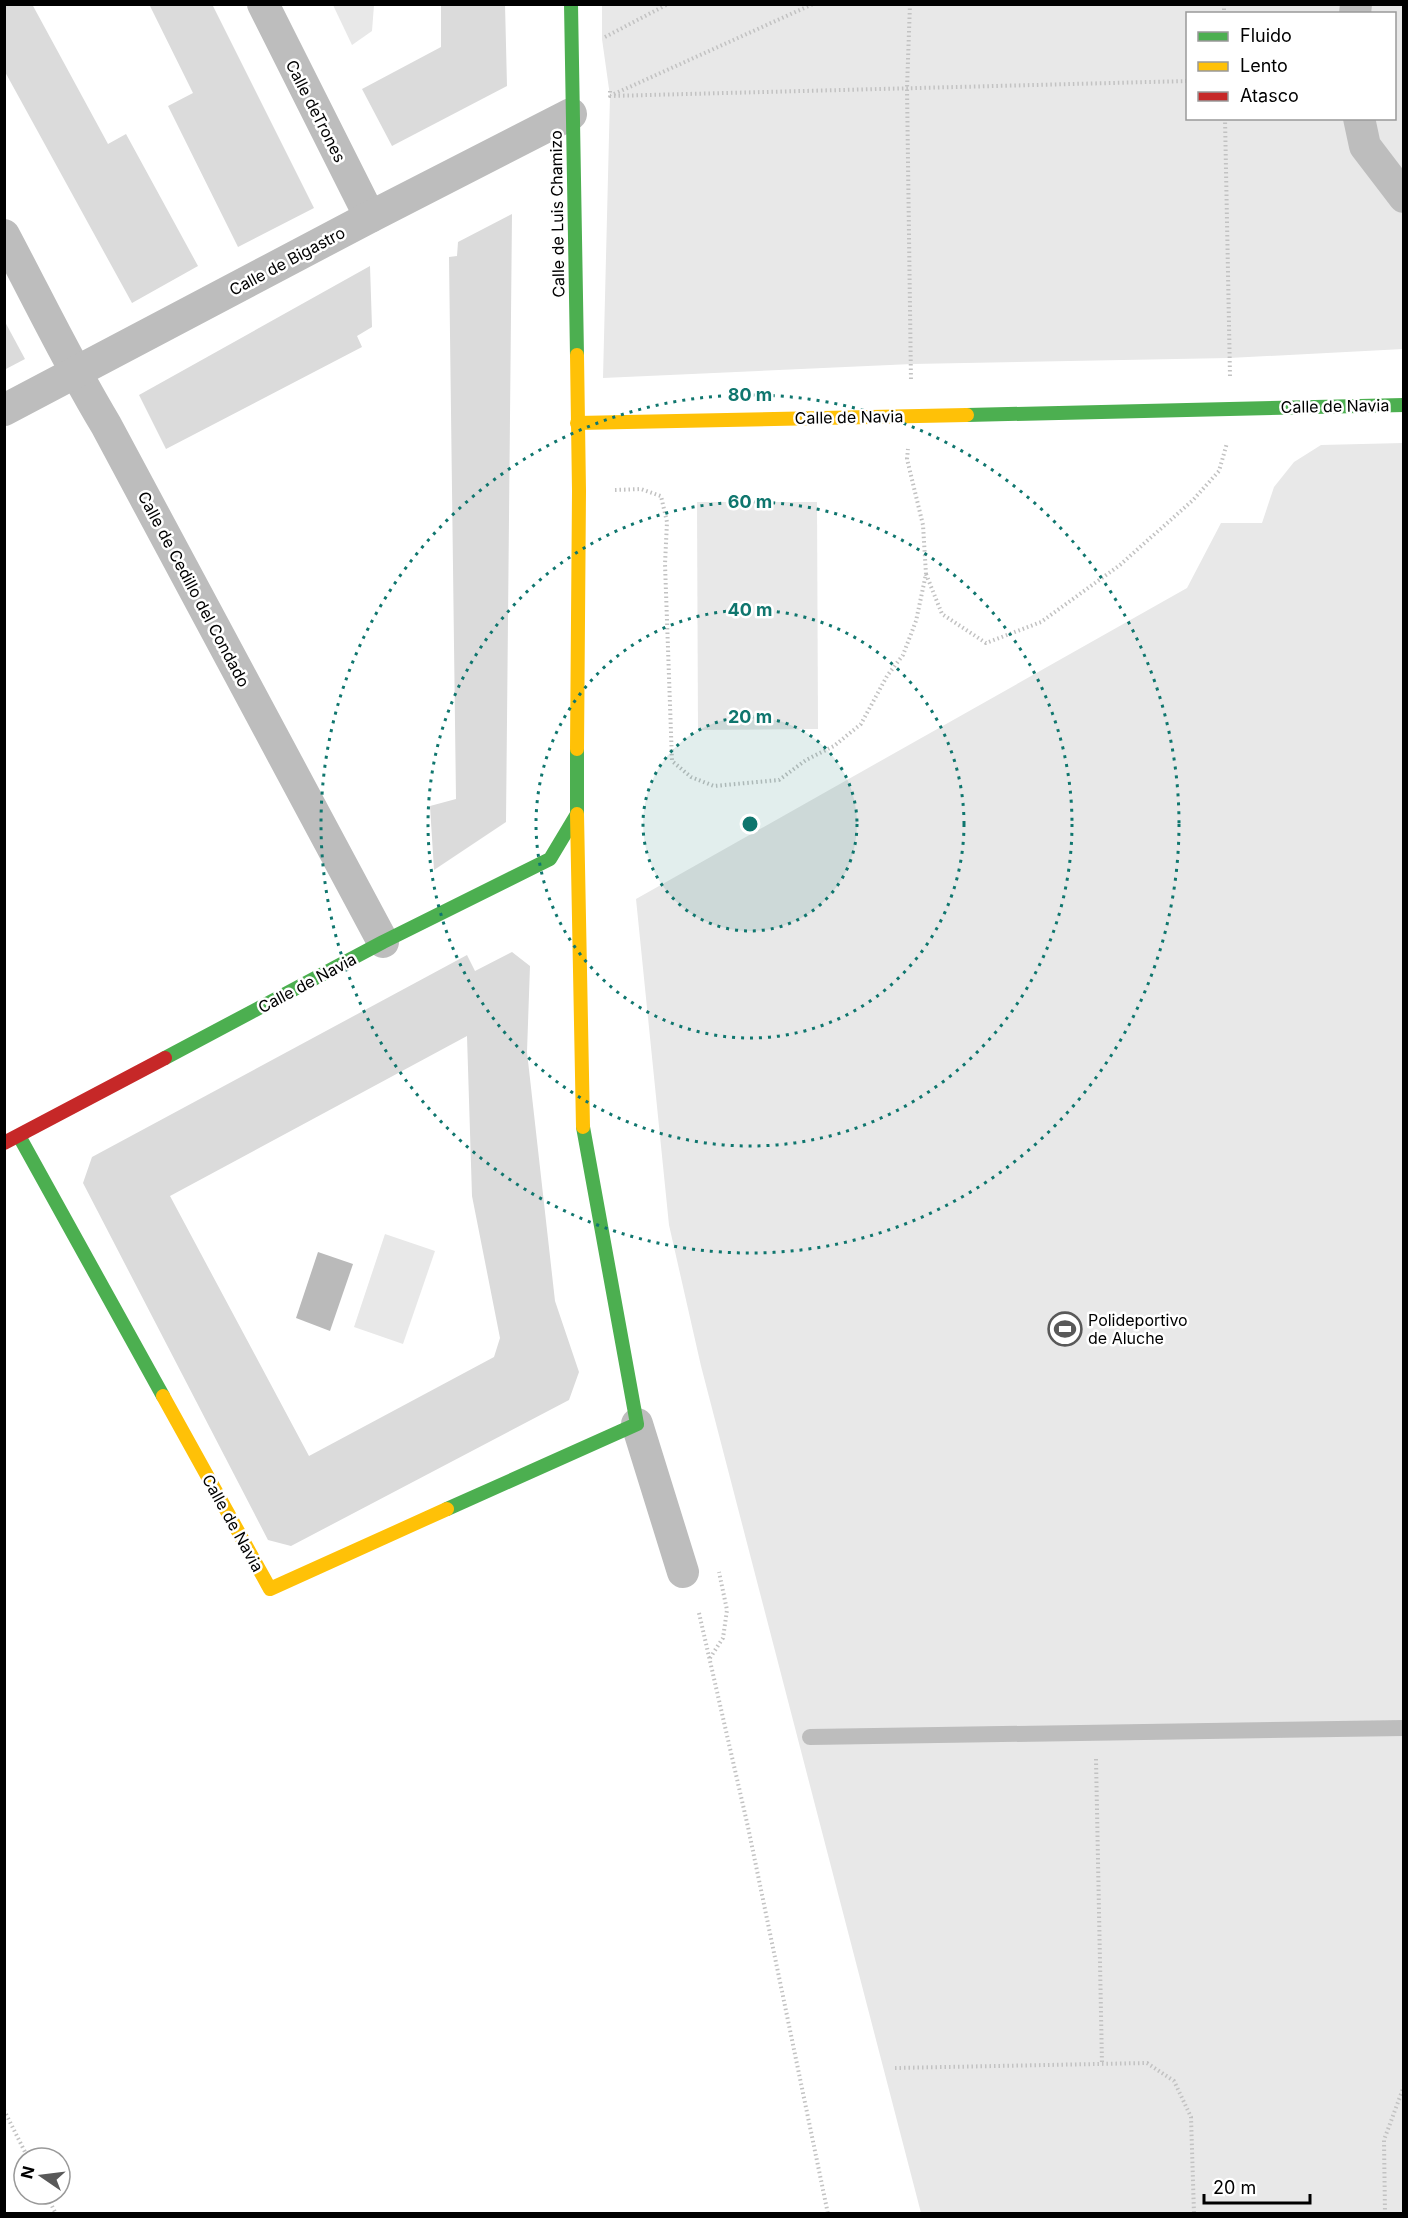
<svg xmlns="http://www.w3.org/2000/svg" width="1408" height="2218" viewBox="0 0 1408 2218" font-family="Inter,sans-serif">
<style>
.green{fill:#e8e8e8;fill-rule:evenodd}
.water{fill:#bababa}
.building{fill:#dbdbdb;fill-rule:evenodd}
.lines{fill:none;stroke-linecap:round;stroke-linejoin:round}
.path{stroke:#c2c2c2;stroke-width:4;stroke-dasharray:1.5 3;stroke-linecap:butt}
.lane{stroke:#bdbdbd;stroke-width:16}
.street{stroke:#bdbdbd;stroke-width:32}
.fast{stroke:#4caf50;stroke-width:14}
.slow{stroke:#ffc107;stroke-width:14}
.jam{stroke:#c62828;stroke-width:14}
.ring{fill:none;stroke:#0f766e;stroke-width:3;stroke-dasharray:3 6}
.labels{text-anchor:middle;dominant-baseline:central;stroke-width:5;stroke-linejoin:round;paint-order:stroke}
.street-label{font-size:16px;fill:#000;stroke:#fff}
.poi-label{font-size:16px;fill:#000;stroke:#fff;text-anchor:start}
.centre{fill:#0f766e;stroke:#fff;stroke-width:3}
.ring-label{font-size:18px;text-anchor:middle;font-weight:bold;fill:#0f766e;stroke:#fff;stroke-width:5;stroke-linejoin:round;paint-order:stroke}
</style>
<rect width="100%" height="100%" fill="#fff"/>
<g class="green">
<path d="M333 5H374L372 31 352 45Z"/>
<path d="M602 5H1403V349L1229 358 912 364 603 378 610 96 602 39ZM1188 14H1394V118H1188Z"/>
<path d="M1403 443V2213H921L701 1366 669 1225 636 899 1187 588 1221 523H1262L1274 487 1294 462 1321 445Z"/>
<path d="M697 502H817L818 729 698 730Z"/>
<path d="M385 1234 435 1251 403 1344 354 1327Z"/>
</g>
<path class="water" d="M318 1252 353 1264 330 1331 296 1318Z"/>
<g class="building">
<path d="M4 4H32L108 144 126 134 198 266 132 303 4 70Z"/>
<path d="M149 4H212L314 208 238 247 168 106 193 93Z"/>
<path d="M441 4H505L507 86 392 146 362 89 441 47Z"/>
<path d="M512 214 506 822 434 870 430 806 456 799 449 257 457 256 458 242Z"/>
<path d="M370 266 372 327 357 336 362 347 166 449 139 395Z"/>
<path d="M4 320 25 359 4 370Z"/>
<path d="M512 952 530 966 527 1052 555 1301 579 1372 569 1400 291 1546 268 1540 83 1183 92 1157 467 955 475 971ZM467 1036 472 1196 500 1338 494 1357 309 1456 170 1196Z"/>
</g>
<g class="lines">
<g class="path">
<path d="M910 4 907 88 911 382"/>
<path d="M1224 4V14"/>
<path d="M605 37 668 4"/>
<path d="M610 91V96L1188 81"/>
<path d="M614 94 813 4"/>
<path d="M1225 118 1230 376"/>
<path d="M615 490 641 489 661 496 667 522 665 564 672 761 691 777 714 786 779 780 806 760 834 746 861 724 887 676 903 655 916 621 926 574 923 525 907 459 908 449"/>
<path d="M926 574 942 614 986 643 1041 622 1120 565 1193 500 1219 471 1227 443"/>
<path d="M699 1613 748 1827 828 2214"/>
<path d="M710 1658 723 1638 727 1610 719 1572"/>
<path d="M1096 1759 1102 2064"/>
<path d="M895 2068 1147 2063 1174 2081 1191 2117 1194 2214"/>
<path d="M4 2110 28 2158"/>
<path d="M46 2194 56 2214"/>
<path d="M1385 2214 1384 2140 1404 2086"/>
</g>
<path class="lane" d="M810 1737 1404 1728"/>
<g class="street">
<path d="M263 4 370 217"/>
<path d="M1355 14 1356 4"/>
<path d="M1359 118 1365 146 1404 197"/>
<path d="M4 235C38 299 69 364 106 425L383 942"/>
<path d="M4 410 370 217 571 114"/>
<path d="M637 1424 683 1572"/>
</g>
<g class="fast">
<path d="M571 4 577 355"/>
<path d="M967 415 1404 405"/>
<path d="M165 1058 383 942 550 859 577 814V749"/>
<path d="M19 1136 163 1396"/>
<path d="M447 1509 637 1424 583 1127"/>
</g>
<g class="slow">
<path d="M577 355 579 491 577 749"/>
<path d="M577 423 967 415"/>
<path d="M577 814 583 1127"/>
<path d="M163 1396 270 1589 447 1509"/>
</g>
<path class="jam" d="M4 1143 165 1058"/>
</g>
<circle cx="750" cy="824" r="107" fill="#0f766e" fill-opacity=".12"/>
<g class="ring">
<circle cx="750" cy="824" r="107"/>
<circle cx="750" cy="824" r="214"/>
<circle cx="750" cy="824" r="322"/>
<circle cx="750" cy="824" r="429"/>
</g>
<defs>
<symbol id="stadium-ring" viewBox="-11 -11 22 22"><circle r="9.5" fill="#fff" stroke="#595959" stroke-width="1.5"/><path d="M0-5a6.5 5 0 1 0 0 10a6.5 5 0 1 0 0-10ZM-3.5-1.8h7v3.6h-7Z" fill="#595959"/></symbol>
</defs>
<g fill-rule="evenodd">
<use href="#stadium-ring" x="1046" y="1310" width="38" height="38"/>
</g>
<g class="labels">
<g class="street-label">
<text transform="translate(316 111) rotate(63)">Calle deTrones</text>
<text transform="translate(557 214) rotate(-91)">Calle de Luis Chamizo</text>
<text transform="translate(287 261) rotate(-28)">Calle de Bigastro</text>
<text transform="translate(1335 406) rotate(-1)">Calle de Navia</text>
<text transform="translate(849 417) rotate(-1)">Calle de Navia</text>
<text transform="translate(194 589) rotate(62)">Calle de Cedillo del Condado</text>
<text transform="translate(307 983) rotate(-28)">Calle de Navia</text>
<text transform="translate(233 1523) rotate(61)">Calle de Navia</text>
</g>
<g class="poi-label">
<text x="1088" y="1320">Polideportivo<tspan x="1088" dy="18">de Aluche</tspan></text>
</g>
</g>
<circle cx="750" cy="824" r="9" class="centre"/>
<g class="ring-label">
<text x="750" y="401">80 m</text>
<text x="750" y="508">60 m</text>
<text x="750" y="616">40 m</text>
<text x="750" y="723">20 m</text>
</g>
<rect width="1408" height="2218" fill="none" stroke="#000000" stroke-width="12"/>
<rect x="1186" y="12" width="210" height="108" fill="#ffffff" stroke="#999999" stroke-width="1.5"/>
<rect x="1198" y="32" width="30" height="9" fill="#4caf50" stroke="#999999" stroke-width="1.5"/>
<text x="1240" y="42" font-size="18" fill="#000000">Fluido</text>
<rect x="1198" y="62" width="30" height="9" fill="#ffc107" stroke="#999999" stroke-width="1.5"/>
<text x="1240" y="72" font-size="18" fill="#000000">Lento</text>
<rect x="1198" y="92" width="30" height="9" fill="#c62828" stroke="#999999" stroke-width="1.5"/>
<text x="1240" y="102" font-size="18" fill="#000000">Atasco</text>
<g transform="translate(42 2176) rotate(284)"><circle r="28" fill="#ffffff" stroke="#999999" stroke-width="1.5"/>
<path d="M0-4.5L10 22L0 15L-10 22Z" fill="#595959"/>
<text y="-9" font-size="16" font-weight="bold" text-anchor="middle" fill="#000000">N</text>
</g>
<path d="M1204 2194v9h106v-9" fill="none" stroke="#000000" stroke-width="3"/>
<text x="1213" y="2194" font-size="18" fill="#000000" stroke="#ffffff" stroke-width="4.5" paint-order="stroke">20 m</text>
</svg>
